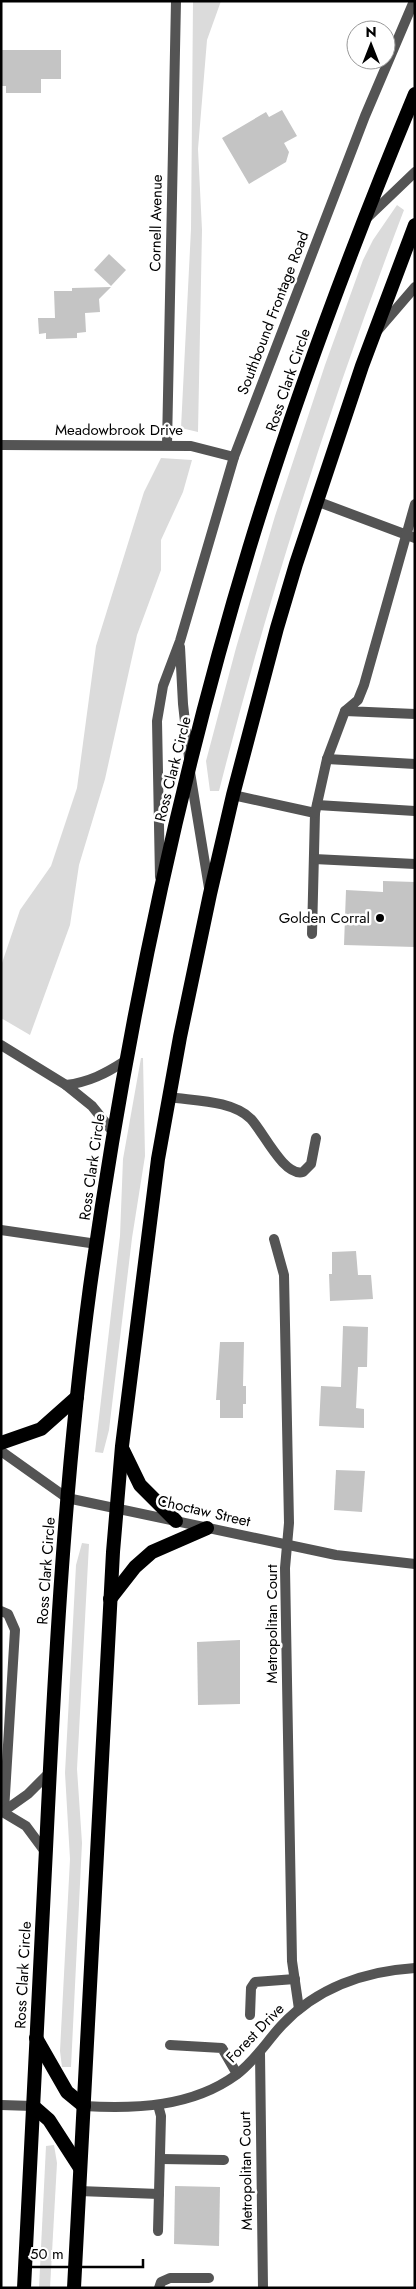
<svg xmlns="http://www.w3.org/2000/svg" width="416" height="2289" viewBox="0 0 416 2289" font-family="Jost,sans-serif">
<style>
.green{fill:#dbdbdb}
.building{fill:#c4c4c4}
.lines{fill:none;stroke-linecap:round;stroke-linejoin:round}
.service{stroke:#545454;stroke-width:10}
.minor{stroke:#545454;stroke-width:10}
.tertiary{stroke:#545454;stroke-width:10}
.trunk{stroke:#000;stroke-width:14}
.poi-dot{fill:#000;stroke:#fff;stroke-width:2}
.labels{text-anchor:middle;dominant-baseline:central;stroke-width:5;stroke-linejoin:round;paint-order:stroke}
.street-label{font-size:15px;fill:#000;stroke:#fff}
.poi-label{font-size:15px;fill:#000;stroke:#fff;text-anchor:end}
</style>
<rect width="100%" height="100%" fill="#fff"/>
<g class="green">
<path d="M193 1H221L207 40 198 149 202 230 198 432 181 428 191 229Z"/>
<path d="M397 205 404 210C331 401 269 594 219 791H210L206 761 236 648 275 516 325 365 363 260 373 240Z"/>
<path d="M161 458 192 460 183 492 161 540V570L137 635 105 779 79 865 70 925 30 1035 1 1018V966L20 910 51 866 77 788 96 646 144 492Z"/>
<path d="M141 1058H143L145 1156 132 1238 109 1430 103 1453 95 1452 120 1236 123 1159Z"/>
<path d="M82 1543 89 1544 77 1769 82 1843 71 2067H62L60 2051 70 1859 65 1773 76 1565Z"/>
<path d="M54 2145 57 2163 50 2288H39L46 2146Z"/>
</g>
<g class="building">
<path d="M1 50H61V79H41V93H6V86H1Z"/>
<path d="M282 110 297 136 284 143 289 152 286 162 249 184 222 138 266 112 269 117Z"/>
<path d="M109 254 126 270 111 286 94 270Z"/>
<path d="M111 287 99 299 100 312 85 313 86 332 77 333V338L46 339V333L39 334 38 318H55L54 291H72V288Z"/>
<path d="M383 881 415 882V947L344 945 346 890 383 892Z"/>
<path d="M356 1251 358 1275H371L373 1299 330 1301 329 1274H332V1252Z"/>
<path d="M343 1326 368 1327 367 1367H358L356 1408 364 1409V1428L319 1426 321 1386 341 1387Z"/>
<path d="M220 1342H244L243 1386H246V1404H243V1418H220V1400H216Z"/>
<path d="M336 1470 365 1471 362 1512 334 1510Z"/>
<path d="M240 1640V1704L198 1705 197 1642Z"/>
<path d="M175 2186 220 2187 219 2246 174 2244Z"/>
</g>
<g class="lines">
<g class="service">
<path d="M316 501 415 538"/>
<path d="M415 504 364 685 358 700 345 711 415 714"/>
<path d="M327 759 345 711"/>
<path d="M233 795 315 813 312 934"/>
<path d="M317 805 415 811"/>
<path d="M315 813 327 759 415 764"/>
<path d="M314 859 415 864"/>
<path d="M169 1097C194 1101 232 1100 251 1119 264 1133 284 1177 303 1172L311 1164 316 1138"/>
<path d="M1 1230 97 1244"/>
<path d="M1 1611 8 1614 15 1630 4 1811"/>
<path d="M250 2015 251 1988 255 1982 295 1979"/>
<path d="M170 2045 222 2048 237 2074"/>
<path d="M158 2105 161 2116 158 2231"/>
<path d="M161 2159 224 2160"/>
<path d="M79 2191 159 2194"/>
<path d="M159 2288 161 2282 170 2278H209"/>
</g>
<g class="minor">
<path d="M367 218 415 172"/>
<path d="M378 330 415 287"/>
<path d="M1 445 191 446 234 457"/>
<path d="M167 445 176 1"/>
<path d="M180 647 183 704 189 758"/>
<path d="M190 772 209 888"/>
<path d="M160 877 157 721 163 686 180 641 234 457 365 116 414 1"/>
<path d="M1 1045 66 1085 92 1106 113 1132"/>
<path d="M66 1085C89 1082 105 1074 125 1061"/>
<path d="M274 1239 284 1275 289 1523 285 1568 292 1961 299 2009"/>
<path d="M1 1811 26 1826 46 1853"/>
<path d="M4 1811 28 1794 50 1772"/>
<path d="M260 2053 263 2288"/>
<path d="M1 2105 33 2106"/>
<path d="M84 2106C136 2109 192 2107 236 2075 255 2061 267 2041 282 2025 317 1988 365 1971 415 1968"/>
</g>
<path class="tertiary" d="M1 1451 67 1498 336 1555 415 1564"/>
<g class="trunk">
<path d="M1 1443 41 1429 77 1397"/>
<path d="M122 1448 140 1485 176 1521"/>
<path d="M110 1599 135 1567 152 1552 207 1528"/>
<path d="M36 2038 67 2092 84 2106"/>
<path d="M33 2106 49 2120 80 2168"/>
<path d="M24 2288C31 2141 39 1995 46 1849 55 1661 65 1473 90 1287 125 1037 176 790 249 549 296 394 353 243 415 94"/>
<path d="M74 2288 113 1552 122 1446 158 1159 180 1037 210 894 233 795 277 628 296 564 362 366 415 225"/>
</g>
</g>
<circle class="poi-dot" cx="380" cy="918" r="5"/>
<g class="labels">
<g class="street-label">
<text transform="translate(156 223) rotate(-89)">Cornell Avenue</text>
<text transform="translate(273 313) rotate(-69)">Southbound Frontage Road</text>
<text transform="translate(288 380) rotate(-71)">Ross Clark Circle</text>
<text x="119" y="430">Meadowbrook Drive</text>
<text transform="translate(173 769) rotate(-76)">Ross Clark Circle</text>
<text transform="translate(92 1167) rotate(-82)">Ross Clark Circle</text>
<text transform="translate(204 1511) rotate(13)">Choctaw Street</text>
<text transform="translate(46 1571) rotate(-86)">Ross Clark Circle</text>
<text transform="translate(272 1624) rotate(-90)">Metropolitan Court</text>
<text transform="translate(23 1975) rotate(-87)">Ross Clark Circle</text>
<text transform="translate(255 2033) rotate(-46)">Forest Drive</text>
<text transform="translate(246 2171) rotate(-91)">Metropolitan Court</text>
</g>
<g class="poi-label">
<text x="370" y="918">Golden Corral</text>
</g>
</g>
<rect width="416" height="2289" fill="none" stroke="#000000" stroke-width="5"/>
<g transform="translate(371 45)"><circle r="24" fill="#ffffff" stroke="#999999"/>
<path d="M0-4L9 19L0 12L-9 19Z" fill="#000000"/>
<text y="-8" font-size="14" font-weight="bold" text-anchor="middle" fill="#000000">N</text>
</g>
<path d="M22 2259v8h121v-8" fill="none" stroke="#000000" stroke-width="2.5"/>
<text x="30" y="2259" font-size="15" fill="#000000" stroke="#ffffff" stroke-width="4" paint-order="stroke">50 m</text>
</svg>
